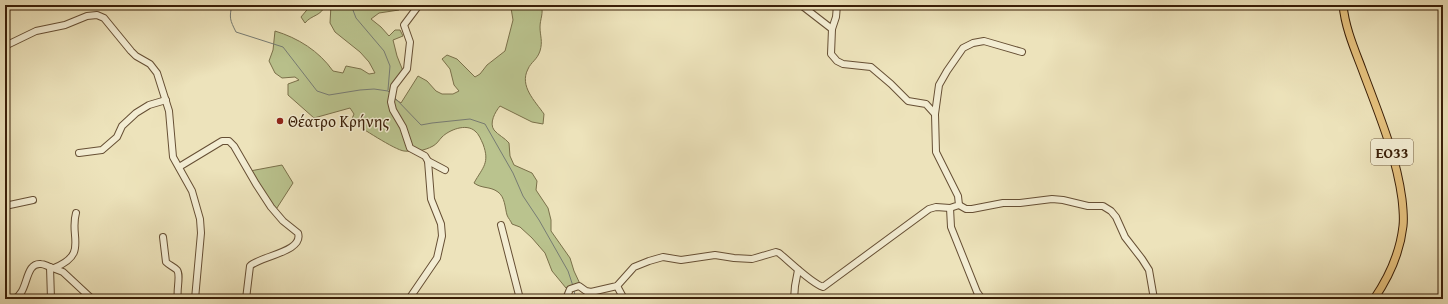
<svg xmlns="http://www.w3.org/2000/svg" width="1448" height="304" viewBox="0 0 1448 304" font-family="'Gentium Book Plus',serif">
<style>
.green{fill:#bac38e;stroke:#7a704a}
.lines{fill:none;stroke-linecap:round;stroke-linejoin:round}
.stream{stroke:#777c74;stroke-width:1}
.minor-casing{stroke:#664f34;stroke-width:8}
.major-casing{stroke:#391e07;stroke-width:9}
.minor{stroke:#f3edd3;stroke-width:6}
.major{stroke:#e6c27e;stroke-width:7}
.poi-dot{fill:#8f2418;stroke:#f3edd3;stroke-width:1.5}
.labels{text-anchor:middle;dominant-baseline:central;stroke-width:3;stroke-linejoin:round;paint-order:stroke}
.shield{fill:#f3edd3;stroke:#715c44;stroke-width:1}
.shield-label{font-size:15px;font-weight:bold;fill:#391e07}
.poi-label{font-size:16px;fill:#391e07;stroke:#f3edd3;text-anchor:start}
</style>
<rect width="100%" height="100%" fill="#ede3bb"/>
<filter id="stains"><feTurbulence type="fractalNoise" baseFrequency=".005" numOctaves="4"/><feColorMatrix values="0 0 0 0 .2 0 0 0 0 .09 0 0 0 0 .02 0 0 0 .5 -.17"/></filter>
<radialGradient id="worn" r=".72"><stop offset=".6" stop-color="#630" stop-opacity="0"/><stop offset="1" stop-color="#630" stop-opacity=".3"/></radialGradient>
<g class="green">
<path d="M311 5H325C322 16 311 15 305 23L301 17Z"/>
<path d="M331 5H398L399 10 379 13 371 19 381 27 389 36 395 30H400L403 36 393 40 397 56 403 71 392 92 395 99 401 103 418 76 427 81 436 91 442 94H453L459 91 454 85 450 69 442 59 447 55 457 59 475 77 480 74 487 65 505 51 513 20 511 8 513 5H541C544 13 540 19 540 27 540 36 543 41 540 51 537 60 531 62 528 69 519 86 535 101 544 114L543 124 532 122 500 106C495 112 489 123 494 130 498 135 505 138 509 143L510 156 514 165 532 173 537 181 536 190 548 208 551 220V231L570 258 574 271 581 286H570L566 288 552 271 545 253 532 238 520 227 512 224C511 221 508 218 507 215 505 208 505 197 498 192 490 186 482 189 474 183 483 167 490 163 483 144 481 140 479 134 475 131 466 123 449 130 442 137 439 140 437 144 433 146 424 151 414 152 404 151 395 150 360 127 351 121L354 114 350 108 314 118 288 95V84L299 80 295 77 282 78 275 73 269 61 273 50 275 31C298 38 319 51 333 71L343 73 346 66 361 69 369 74 375 73 369 62 360 52 335 32 330 23Z"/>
<path d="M282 165 293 183 275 211 250 171Z"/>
</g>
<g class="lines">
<g class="stream">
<path d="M171 5 176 8 182 5"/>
<path d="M232 5C229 18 230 20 236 32L283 47 317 91 329 95 360 90 374 89 388 91 389 92"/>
<path d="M351 5 356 18 384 51 390 66 388 90"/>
<path d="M394 97 421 125 432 123 470 119 485 124 513 173 523 196 539 220 568 271 573 286"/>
<path d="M574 291 576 299"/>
</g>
<defs>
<g id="minor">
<path d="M832 29 836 17 837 5"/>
<path d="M5 46 36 31 65 25 87 16 97 15 104 18 131 51 136 56 150 64 157 73 169 111 173 157 192 191 200 219 201 233 195 299"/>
<path d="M935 114 939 85 947 71 963 48 973 43 984 41 1022 52"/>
<path d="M79 153 102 150 117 137 122 126 136 113 149 105 166 100"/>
<path d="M428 161 445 170"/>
<path d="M179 167 222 141H229L234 146 256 184 271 207 283 221 298 233C304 252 260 256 250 266L246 299"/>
<path d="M959 205 966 209H972L1003 203H1020L1052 199 1063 200 1088 206H1103L1111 211 1116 217 1125 237 1142 259 1149 270 1154 299"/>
<path d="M5 206 33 200"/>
<path d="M950 208 951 227 977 292 982 299"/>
<path d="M501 225 520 299"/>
<path d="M163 237 166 262C169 265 174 267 177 270 181 275 176 291 178 299"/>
<path d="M54 268C89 254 69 237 76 213"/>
<path d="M617 286 624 299"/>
<path d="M14 299C29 293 24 262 41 264 44 264 47 266 50 267"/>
<path d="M51 299 50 267 63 272 92 299"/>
<path d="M409 299 437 258 442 236 441 224 431 199 428 161 425 156 410 148 403 127 393 110 391 102 394 86 407 69 410 42 404 25 419 5"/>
<path d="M566 299 570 289 579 286 586 291 591 292 617 286 634 267 649 261 663 257 681 260 715 255 734 258 752 259 776 252 779 253C790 262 811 283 823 287L929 209 936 207 950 208 959 205 958 196 936 152 935 114 926 104 908 101 891 84 871 67 843 64 837 61 831 54 832 29 801 5"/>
<path d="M794 299 795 286 798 270"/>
</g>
<path id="major" d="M1343 5C1345 27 1354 48 1362 69 1378 112 1396 154 1402 199 1403 208 1404 218 1403 226 1400 253 1389 277 1374 299"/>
</defs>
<use href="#minor" class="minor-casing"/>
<use href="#major" class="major-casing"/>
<use href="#minor" class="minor"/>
<use href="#major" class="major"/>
</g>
<circle class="poi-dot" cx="280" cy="121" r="4"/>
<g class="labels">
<rect class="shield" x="1371" y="139" width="42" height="26" rx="3"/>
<g class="shield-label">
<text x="1392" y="152">ΕΟ33</text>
</g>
<g class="poi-label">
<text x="288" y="121">Θέατρο Κρήνης</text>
</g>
</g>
<rect width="1448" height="304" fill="none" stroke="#ede3bb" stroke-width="20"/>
<rect x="6" y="6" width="1436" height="292" fill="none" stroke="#391e07" stroke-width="2"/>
<rect x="10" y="10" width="1428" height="284" fill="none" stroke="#391e07"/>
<rect width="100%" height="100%" filter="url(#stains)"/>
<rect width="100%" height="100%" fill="url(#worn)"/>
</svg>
